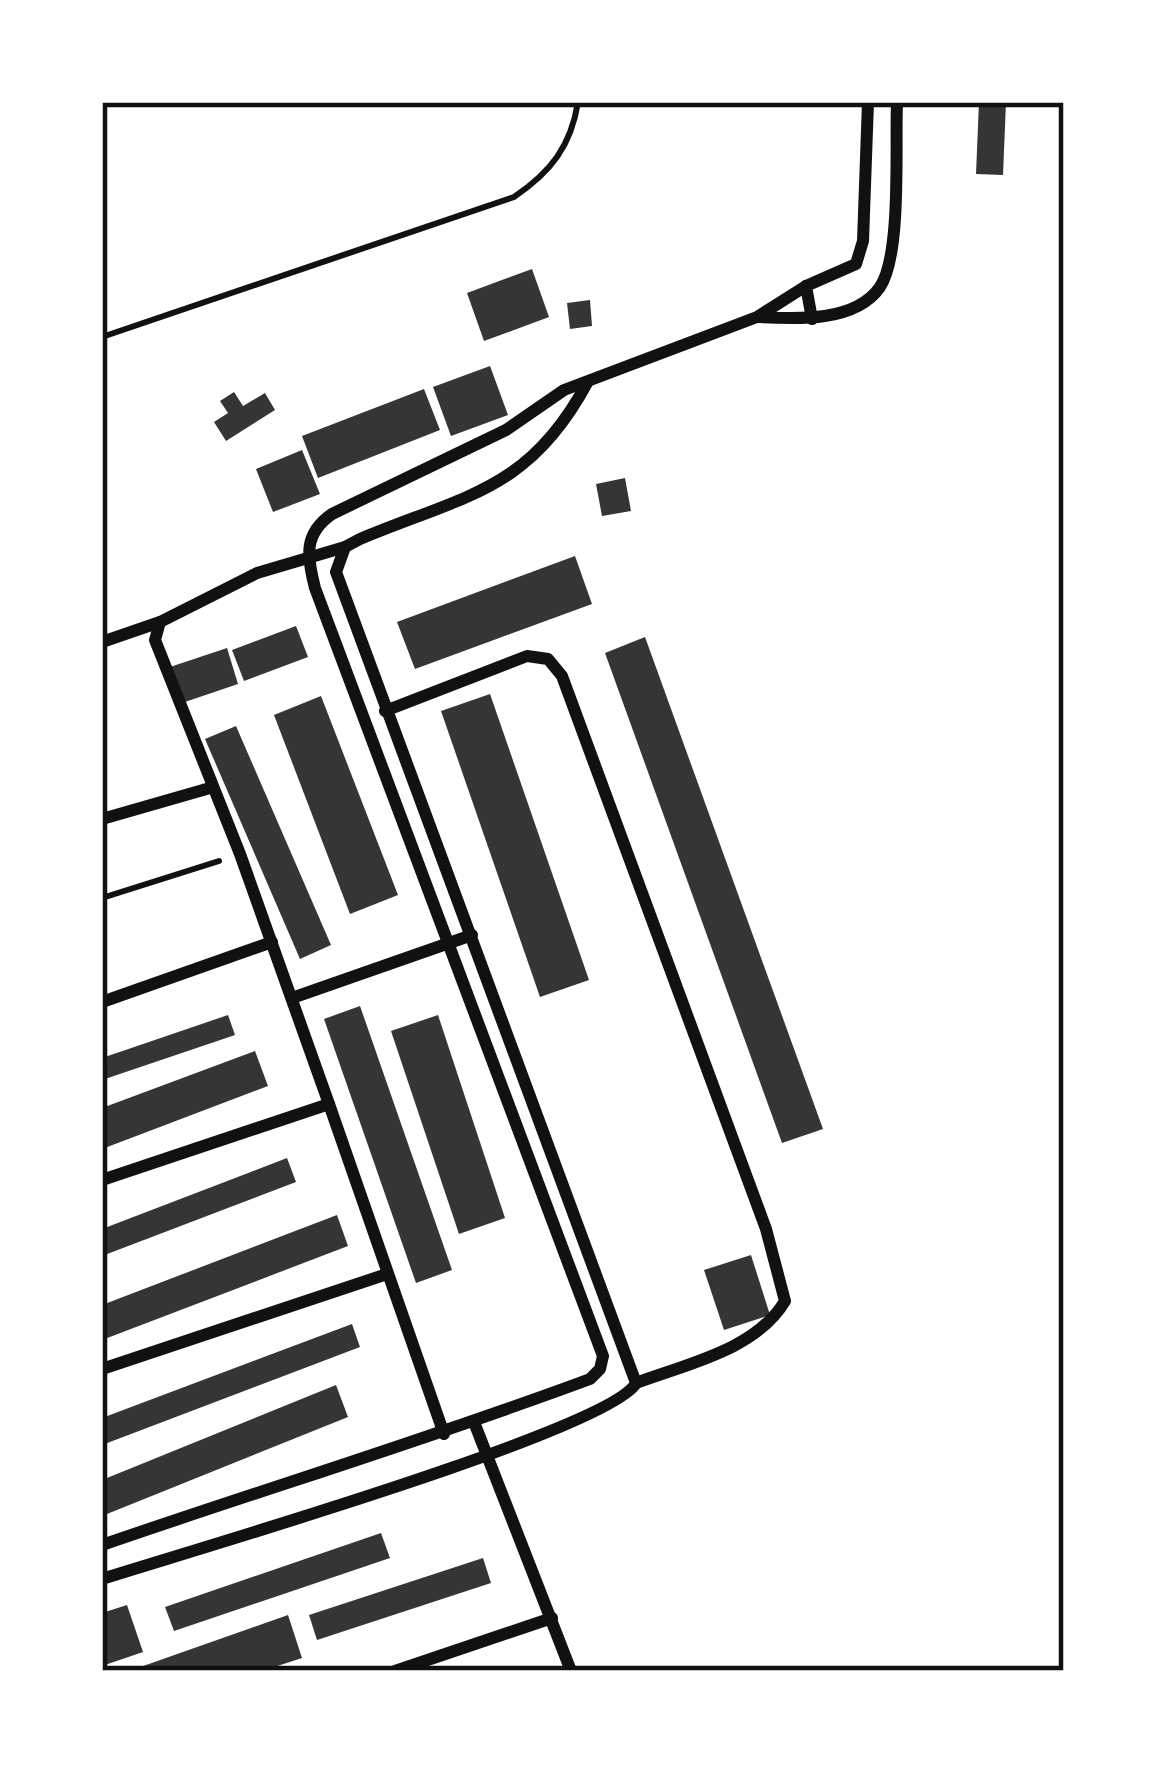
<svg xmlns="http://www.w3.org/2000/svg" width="1166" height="1773" viewBox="0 0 1166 1773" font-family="'PT Sans',sans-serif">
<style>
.building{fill:#353535}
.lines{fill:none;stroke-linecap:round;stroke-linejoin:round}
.path{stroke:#111;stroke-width:6}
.minor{stroke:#111;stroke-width:12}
.neatline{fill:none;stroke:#111;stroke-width:4.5}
</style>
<rect width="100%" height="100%" fill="#fff"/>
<g class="building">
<path d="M979 102H1006L1003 175 976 174Z"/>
<path d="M532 269 549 317 484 341 467 293Z"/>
<path d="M590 300 592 326 570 329 567 303Z"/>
<path d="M490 366 508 415 451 436 433 387Z"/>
<path d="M424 389 440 430 318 478 302 436Z"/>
<path d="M234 392 243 406 265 393 275 410 226 441 214 422 228 413 220 401Z"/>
<path d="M302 450 320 494 273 512 256 469Z"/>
<path d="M625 478 631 511 602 516 596 484Z"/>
<path d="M575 556 592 604 415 669 397 622Z"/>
<path d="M296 626 308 657 244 681 232 650Z"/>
<path d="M645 637 823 1129 782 1143 605 653Z"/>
<path d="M227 648 238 684 182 703 170 667Z"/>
<path d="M490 694 589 980 540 997 441 711Z"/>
<path d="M321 696 398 895 350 914 274 715Z"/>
<path d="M236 726 331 945 300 959 205 739Z"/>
<path d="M360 1006 452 1270 416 1283 324 1019Z"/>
<path d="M228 1015 235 1035 102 1080V1058Z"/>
<path d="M438 1015 505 1218 459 1234 391 1031Z"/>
<path d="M255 1051 268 1086 102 1149V1108Z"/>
<path d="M287 1158 296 1182 102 1256V1229Z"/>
<path d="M337 1215 348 1246 102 1340V1305Z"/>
<path d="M751 1255 770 1315 724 1330 704 1270Z"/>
<path d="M352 1324 360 1347 102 1445V1418Z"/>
<path d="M336 1385 348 1417 102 1516V1480Z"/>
<path d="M381 1533 390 1558 174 1631 165 1607Z"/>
<path d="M483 1558 491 1583 317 1640 309 1615Z"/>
<path d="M127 1605 143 1652 102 1666V1613Z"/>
<path d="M288 1615 302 1658 262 1671H129Z"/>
</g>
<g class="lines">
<g class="path">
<path d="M102 337 514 197C551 172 571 146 578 102"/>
<path d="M102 898 219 861"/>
</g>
<g class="minor">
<path d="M806 286 812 319"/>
<path d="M758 317C795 319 855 323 880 287 902 254 895 144 897 102"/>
<path d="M102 642 160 622"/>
<path d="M385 711 527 656 548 659 562 676 766 1229 785 1301C756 1350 686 1364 636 1383"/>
<path d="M102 819 210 788"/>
<path d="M292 998 472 935"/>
<path d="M102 1002 272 942"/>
<path d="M329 1104 240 854 155 640 160 622 257 573 345 547"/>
<path d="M102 1180 329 1104 444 1434"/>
<path d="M102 1369 387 1274"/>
<path d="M474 1422 571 1671"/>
<path d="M102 1545C264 1489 429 1439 590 1379L600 1369 603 1356 315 588C307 557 303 534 332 514L506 430 564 390 757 317 806 286 856 264 863 241 868 102"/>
<path d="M102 1579C179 1554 611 1430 636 1383L336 572 345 547 360 539C465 495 529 491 587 383"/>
<path d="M395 1671 552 1618"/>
</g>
</g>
<rect width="1166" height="1773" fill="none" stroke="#ffffff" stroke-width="210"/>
<rect x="105" y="105" width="956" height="1563" class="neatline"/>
</svg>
